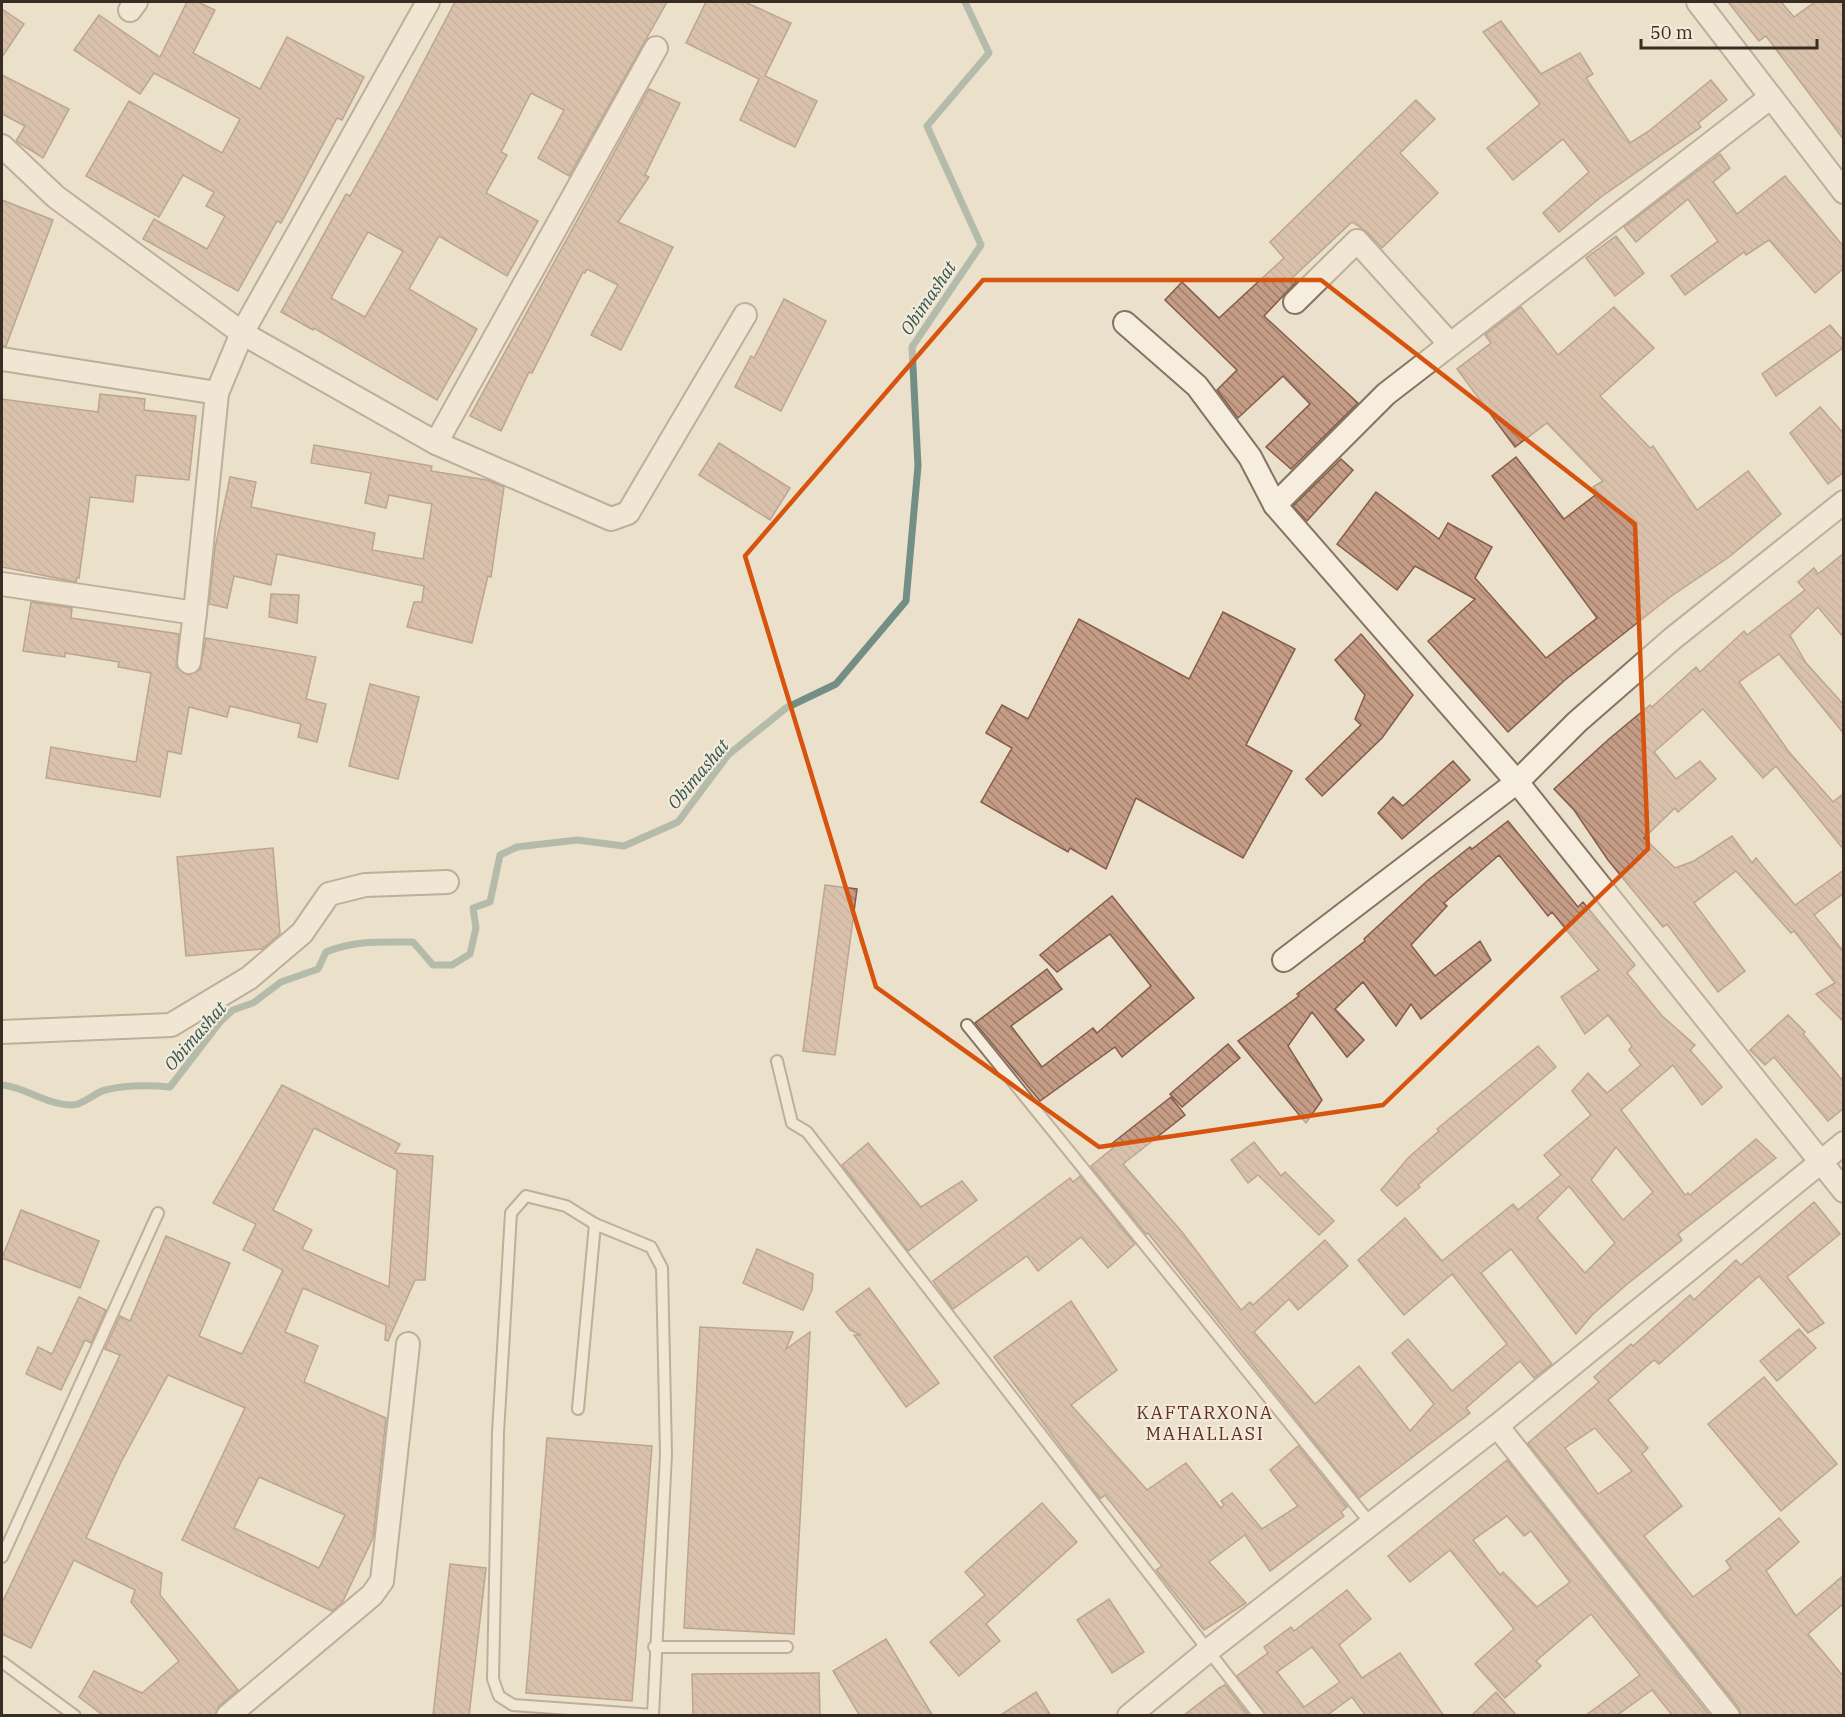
<svg xmlns="http://www.w3.org/2000/svg" width="1845" height="1717" viewBox="0 0 1845 1717" font-family="'IBM Plex Serif',serif">
<style>
.lines{fill:none;stroke-linecap:round;stroke-linejoin:round}
.stream{stroke:#728e85;stroke-width:7}
.building{fill:url(#building-back-hatch);stroke:#835d49;stroke-width:1.5;fill-rule:evenodd}
.service-casing{stroke:#867361;stroke-width:14}
.minor-casing{stroke:#867361;stroke-width:26}
.service{stroke:#f6edde;stroke-width:10}
.minor{stroke:#f6edde;stroke-width:22}
.marked{fill:none;stroke:#d6540e;stroke-width:4.5;stroke-linejoin:round}
.labels{text-anchor:middle;dominant-baseline:central;stroke-width:4.5;stroke-linejoin:round;paint-order:stroke}
.water-label{font-size:18px;font-style:italic;fill:#335652;stroke:#f3eada}
.neighbourhood-label{font-size:18px;letter-spacing:1.5px;fill:#612f26;stroke:#f3eada}
</style>
<defs>
<pattern id="building-back-hatch" width="6" height="6" patternUnits="userSpaceOnUse" patternTransform="scale(1.5)"><rect width="6" height="6" fill="#c59c85"/><path d="M-1 5l2 2M0 0l6 6M5-1l2 2" fill="none" stroke="#a17f6c"/></pattern>
</defs>
<rect width="100%" height="100%" fill="#ebe0cb"/>
<g class="lines">
<path class="stream" d="M2 1085C26 1087 46 1105 72 1105 83 1105 94 1093 105 1090 126 1085 149 1085 170 1087L220 1022 233 1010 253 1003 281 982 318 969 326 952C355 940 382 942 413 942L433 965H452L470 954 476 928 473 908 490 902 500 855 517 847 577 840 624 846 678 822 728 755 786 708 836 684 906 601 918 466 912 347 981 245 927 126 989 53 965 2"/>
</g>
<g class="building">
<path d="M187 2H198L215 10 193 53 260 89 287 37 364 77 342 120 337 118 281 223 277 221 238 291 143 239 154 219 207 249 225 216 206 206 214 192 183 175 159 217 86 176 129 101 222 153 240 119 154 73 140 94 74 50 99 15 160 57Z"/>
<path d="M455 2H667L569 176 538 158 564 110 531 93 501 152 507 155 486 193 538 221 507 276 439 236 409 289 477 329 437 400 314 328 313 330 281 312 346 194 350 196 404 99ZM368 232 403 251 365 317 331 298Z"/>
<path d="M706 2H745L791 23 765 76 817 101 795 147 740 120 759 79 686 43Z"/>
<path d="M1728 2H1781L1794 17 1815 2H1844V140L1766 36 1759 41Z"/>
<path d="M2 9 24 24 2 57Z"/>
<path d="M1501 21 1541 74 1580 53 1593 74 1586 78 1630 143 1649 131 1711 80 1727 100 1698 123 1701 127 1601 197 1559 232 1543 213 1589 172 1563 139 1513 180 1487 148 1540 104 1483 32Z"/>
<path d="M2 75 69 109 43 158 16 141 25 126 2 114Z"/>
<path d="M649 89 680 103 645 175 649 177 618 222 673 247 621 350 591 335 618 285 587 269 585 273 583 272 532 373 529 372 501 431 470 416Z"/>
<path d="M1416 100 1435 119 1400 153 1438 193 1382 248 1367 232 1352 222 1292 278 1296 282 1264 316 1358 403 1291 469 1266 447 1310 404 1283 376 1238 418 1217 390 1237 370 1165 300 1182 282 1219 318 1284 258 1270 242Z"/>
<path d="M1720 154 1730 168 1713 182 1737 214 1785 176 1844 247V268L1815 293 1769 240 1746 255 1744 252 1685 295 1671 276 1718 241 1688 199 1636 242 1624 227Z"/>
<path d="M2 200 53 220 6 346H2Z"/>
<path d="M1616 236 1644 273 1615 296 1586 258Z"/>
<path d="M784 299 826 321 781 411 735 387 751 356 754 358Z"/>
<path d="M1521 307 1558 355 1614 307 1654 348 1600 396 1650 448 1653 446 1697 510 1748 471 1781 514 1729 557 1670 597 1565 680 1508 732 1428 641 1475 599 1415 566 1397 590 1337 544 1376 492 1439 539 1448 523 1492 547 1475 578 1546 658 1597 618 1492 476 1516 457 1564 519 1598 493 1593 487 1603 481 1547 423 1515 447 1457 369 1491 343 1485 335Z"/>
<path d="M1830 325 1844 341V347L1776 396 1762 374Z"/>
<path d="M100 394 145 399 144 410 196 416 189 480 136 475 133 502 90 497 79 578 77 577 76 582 2 567V399L98 412Z"/>
<path d="M1820 407 1844 434V472L1828 484 1790 433Z"/>
<path d="M719 443 790 488 770 520 699 475Z"/>
<path d="M314 445 432 466 431 471 487 480 504 487 491 577 488 576 472 643 407 627 414 602H422L424 586 277 554 271 585 234 576 227 608 209 604 215 548 230 477 256 482 251 507 375 533 372 550 423 559 432 504 389 495 386 508 365 503 371 473 311 463Z"/>
<path d="M1341 459 1353 470 1307 521 1293 506Z"/>
<path d="M1844 553V638L1818 607 1790 635 1806 663 1844 705V734L1779 654 1739 682 1789 752 1833 802 1844 793V850L1776 766 1763 778 1703 709 1654 752 1676 779 1700 761 1716 779 1678 812 1675 808 1644 838 1675 868 1694 861 1732 836 1752 863 1756 858 1795 905 1844 870V893L1814 915 1844 952V1022L1816 994 1835 983 1794 931 1791 933 1736 871 1694 903 1745 971 1718 992 1667 924 1663 927 1608 860 1574 810 1554 789 1609 739 1650 705 1652 707 1696 667 1700 672 1744 631 1747 635 1805 590 1798 582 1814 568 1818 574Z"/>
<path d="M271 594 299 595 297 623 269 617Z"/>
<path d="M31 602 72 608 71 618 179 634 176 667 187 675 200 670 206 638 316 657 306 699 326 704 317 742 298 737 301 724 230 706 227 717 189 707 181 754 168 751 160 797 46 778 51 747 136 762 151 673 118 667 119 662 65 653V657L23 651Z"/>
<path d="M1223 612 1295 649 1246 745 1292 771 1243 858 1136 798 1106 869 1070 848 1068 852 981 802 1012 748 986 733 1002 705 1028 719 1079 619 1189 679Z"/>
<path d="M1361 634 1413 695 1382 738 1322 796 1306 779 1361 725 1355 719 1365 695 1335 660Z"/>
<path d="M370 684 419 697 398 779 349 766Z"/>
<path d="M1453 761 1470 780 1402 839 1378 813 1393 797 1403 806Z"/>
<path d="M1508 821 1578 907 1583 902 1635 965 1627 973 1662 1016 1695 1045 1690 1050 1722 1087 1702 1105 1673 1065 1621 1110 1685 1195 1688 1193 1690 1195 1756 1139 1776 1158 1678 1234 1682 1240 1625 1286 1592 1315 1576 1334 1511 1249 1481 1273 1552 1364 1534 1378 1520 1361 1466 1408 1470 1413 1359 1498 1148 1233 1146 1234 1091 1166 1113 1148 1110 1145 1171 1097 1185 1115 1123 1164 1182 1232 1241 1310 1250 1302 1253 1305 1325 1240 1348 1266 1298 1310 1289 1299 1254 1332 1315 1404 1359 1366 1410 1431 1434 1404 1392 1353 1408 1339 1452 1391 1507 1344 1452 1274 1404 1315 1358 1260 1405 1218 1442 1261 1513 1204 1518 1210 1561 1175 1544 1155 1591 1115 1572 1091 1588 1073 1607 1093 1641 1065 1629 1050 1632 1046 1608 1015 1585 1034 1561 997 1599 970 1552 912 1548 916 1499 855 1444 903 1447 906 1411 945 1435 976 1480 941 1491 960 1421 1019 1411 1004 1396 1026 1363 982 1335 1009 1364 1040 1347 1057 1312 1012 1288 1046 1322 1100 1306 1123 1238 1041 1299 996 1297 994 1365 941 1364 939 1427 881 1470 847 1472 849ZM1616 1147 1653 1192 1623 1220 1591 1180ZM1569 1186 1615 1243 1585 1273 1537 1218Z"/>
<path d="M273 848 280 934 262 949 186 956 177 857Z"/>
<path d="M825 885 857 889 835 1055 803 1051Z"/>
<path d="M1112 896 1194 998 1122 1057 1115 1047 1040 1101 975 1023 1047 969 1062 989 1011 1026 1042 1067 1093 1028 1097 1033 1151 986 1110 934 1057 972 1040 955Z"/>
<path d="M1788 1015 1805 1032 1803 1034 1844 1082V1108L1828 1121 1774 1057 1765 1065 1750 1050Z"/>
<path d="M1228 1044 1240 1058 1182 1107 1170 1094Z"/>
<path d="M1538 1046 1556 1067 1418 1185 1420 1187 1397 1206 1381 1190 1409 1157 1439 1131 1437 1129Z"/>
<path d="M282 1085 400 1144 395 1153 433 1156 425 1280H415L388 1341 385 1340 386 1325 303 1288 285 1332 318 1346 304 1382 386 1418 373 1538 342 1603 332 1611 182 1540 245 1408 168 1375 120 1464 86 1538 162 1573 160 1595 238 1690 219 1706 215 1716H104L79 1697 94 1671 142 1693 179 1661 131 1602 135 1590 74 1560 31 1648 2 1634V1603L120 1355 105 1349 120 1316 130 1321 166 1236 230 1263 199 1336 242 1354 283 1270 243 1250 256 1224 213 1203ZM314 1128 397 1170 389 1287 302 1249 312 1230 273 1210ZM259 1477 345 1515 319 1568 234 1528Z"/>
<path d="M1254 1142 1281 1176 1285 1172 1334 1221 1319 1235 1258 1175 1248 1183 1231 1160Z"/>
<path d="M868 1143 921 1207 962 1181 977 1200 908 1251 842 1165Z"/>
<path d="M1080 1176 1135 1244 1108 1268 1081 1237 1038 1271 1027 1256 953 1309 933 1281 1070 1178 1073 1182Z"/>
<path d="M1814 1202 1840 1234 1787 1277 1824 1323 1808 1333 1759 1276 1659 1364 1654 1360 1608 1400 1648 1448 1642 1454 1682 1506 1644 1536 1693 1597 1731 1568 1726 1561 1779 1518 1799 1542 1766 1571 1796 1616 1844 1575V1603L1808 1634 1844 1677V1716H1741L1739 1708 1528 1443 1599 1382 1594 1377 1631 1344 1633 1346 1690 1295 1694 1300 1736 1260 1741 1265ZM1595 1428 1632 1471 1598 1494 1565 1448Z"/>
<path d="M21 1210 99 1241 80 1288 2 1258Z"/>
<path d="M757 1249 813 1274 812 1290 803 1310 743 1283Z"/>
<path d="M869 1288 939 1383 906 1407 854 1335H861L850 1330 836 1312Z"/>
<path d="M79 1297 106 1310 91 1343 85 1340 61 1390 26 1374 38 1347 52 1354Z"/>
<path d="M1071 1301 1117 1370 1071 1405 1147 1490 1186 1463 1221 1508 1224 1505 1221 1501 1232 1493 1262 1529 1298 1506 1270 1470 1298 1446 1347 1507 1341 1512 1344 1516 1270 1571 1245 1535 1209 1562 1246 1603 1204 1630 1156 1570 1162 1566 1105 1495 1100 1499 994 1357Z"/>
<path d="M700 1327 793 1332 786 1349 810 1332 794 1634 684 1628Z"/>
<path d="M1799 1329 1816 1348 1777 1381 1760 1361Z"/>
<path d="M1764 1377 1837 1464 1781 1511 1708 1424Z"/>
<path d="M547 1438 652 1446 632 1701 526 1693Z"/>
<path d="M1507 1460 1710 1716H1673L1652 1690 1616 1716H1585L1640 1675 1591 1614 1536 1661 1541 1666 1505 1698 1475 1664 1514 1629 1450 1550 1410 1582 1388 1556ZM1507 1516 1524 1536 1531 1531 1570 1582 1537 1607 1503 1572 1500 1575 1473 1540Z"/>
<path d="M1042 1503 1077 1542 986 1624 1000 1641 959 1676 930 1642 985 1595 965 1572Z"/>
<path d="M450 1564 486 1568 469 1716H433Z"/>
<path d="M1347 1590 1371 1619 1339 1645 1362 1678 1400 1653 1444 1716H1366L1352 1697 1326 1716H1266L1237 1676 1268 1653 1264 1647 1291 1627 1294 1631ZM1312 1647 1340 1682 1304 1707 1277 1672Z"/>
<path d="M1109 1599 1144 1652 1112 1673 1077 1620Z"/>
<path d="M886 1639 903 1667 933 1716H860L833 1671Z"/>
<path d="M819 1673 820 1716H693L692 1674Z"/>
<path d="M1225 1685 1249 1716H1183L1219 1688Z"/>
<path d="M1036 1692 1051 1716H999Z"/>
<path d="M1496 1692 1517 1716H1471Z"/>
</g>
<g class="lines">
<defs>
<g id="service">
<path d="M967 1025 1371 1524"/>
<path d="M777 1061 792 1123 807 1132 1259 1716"/>
<path d="M526 1196 566 1206 595 1224 651 1247 662 1268 666 1454 653 1715 513 1705 499 1696 493 1679 498 1433 511 1213Z"/>
<path d="M578 1409 595 1224"/>
<path d="M2 1557 158 1213"/>
<path d="M654 1647H787"/>
<path d="M2 1662 75 1716"/>
</g>
<g id="minor">
<path d="M1698 2 1844 192"/>
<path d="M130 10 136 2"/>
<path d="M1771 97 1386 394 1275 505 1517 782 1844 1191"/>
<path d="M2 146 56 197 242 333 436 443 611 519 628 513 745 315"/>
<path d="M1295 302 1357 241 1449 343"/>
<path d="M1125 323 1197 386 1250 457 1275 505"/>
<path d="M2 359 217 393"/>
<path d="M436 443 656 48"/>
<path d="M2 584 195 613 217 393 242 333 428 2"/>
<path d="M189 662 195 613"/>
<path d="M1284 960 1517 782 1577 722 1672 639 1844 502"/>
<path d="M2 1032 171 1025 249 978 302 933 329 894 365 885 447 882"/>
<path d="M1497 1426 1728 1716"/>
<path d="M228 1716 372 1595 382 1581 408 1344"/>
<path d="M1129 1716 1209 1650 1497 1426 1844 1143"/>
</g>
</defs>
<use href="#service" class="service-casing"/>
<use href="#minor" class="minor-casing"/>
<use href="#service" class="service"/>
<use href="#minor" class="minor"/>
</g>
<path d="M0 0H1845V1717H0ZM983 280H1321L1635 524 1648 849 1383 1105 1099 1147 876 987 745 556Z" fill="#ebe0cb" fill-opacity=".55" fill-rule="evenodd"/>
<path class="marked" d="M983 280H1321L1635 524 1648 849 1383 1105 1099 1147 876 987 745 556Z"/>
<g class="labels">
<g class="water-label">
<text transform="translate(928 298) rotate(-56)">Obimashat</text>
<text transform="translate(698 774) rotate(-50)">Obimashat</text>
<text transform="translate(195 1036) rotate(-49)">Obimashat</text>
</g>
<g class="neighbourhood-label">
<text x="1205" y="1412">KAFTARXONA<tspan x="1205" dy="21">MAHALLASI</tspan></text>
</g>
</g>
<rect width="1845" height="1717" fill="none" stroke="#382c23" stroke-width="6"/>
<path d="M1641 39v9h176v-9" fill="none" stroke="#382c23" stroke-width="3"/>
<text x="1650" y="39" font-size="18" fill="#382c23" stroke="#f3eada" stroke-width="4.5" paint-order="stroke">50 m</text>
</svg>
